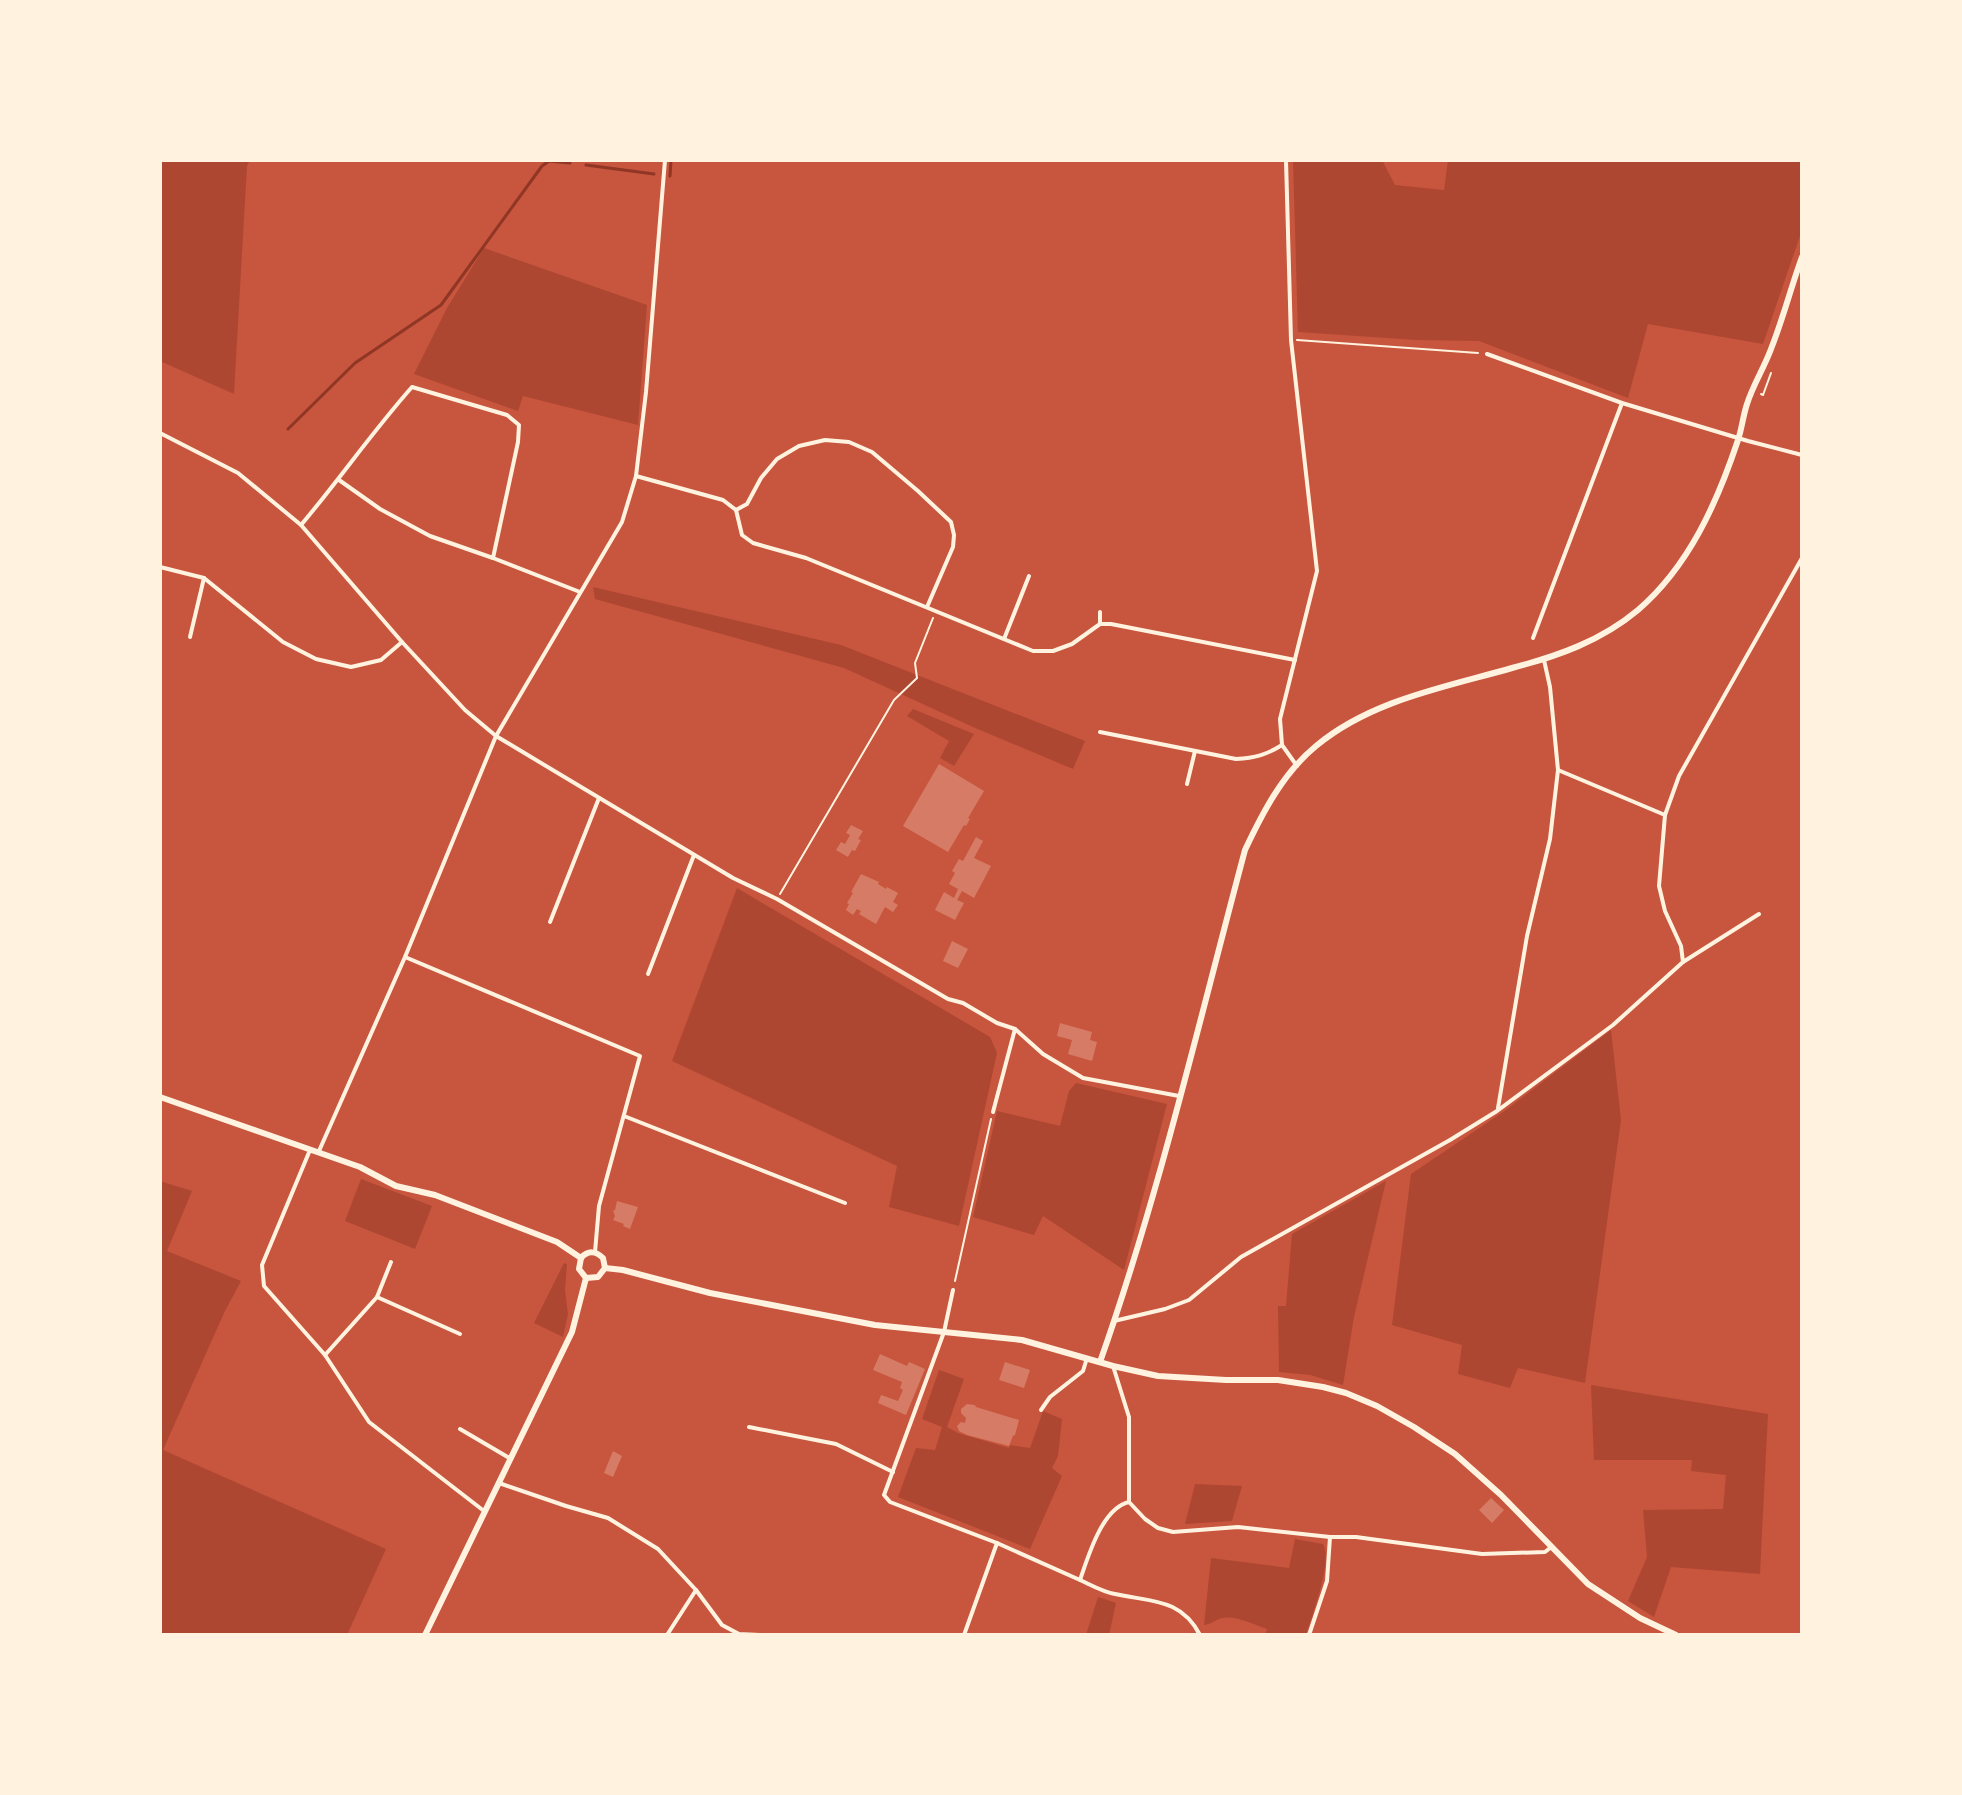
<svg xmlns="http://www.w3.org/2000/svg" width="1962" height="1795" viewBox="0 0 1962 1795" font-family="Ubuntu,sans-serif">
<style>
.green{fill:#ae4732}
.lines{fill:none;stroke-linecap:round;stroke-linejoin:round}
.stream{stroke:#8f3625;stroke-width:3}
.building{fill:#d67c66}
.path{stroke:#fff3e0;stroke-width:2}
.minor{stroke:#fff3e0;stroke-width:4}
.tertiary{stroke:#fff3e0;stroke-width:6}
.secondary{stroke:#fff3e0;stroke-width:6}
</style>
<rect width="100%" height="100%" fill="#c8553d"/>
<g class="green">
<path d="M160 160H250L247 166 234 394 160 361Z"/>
<path d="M1293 160H1382L1395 185 1444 190 1448 160H1802V230L1763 344 1648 324 1628 398 1479 341 1416 340 1298 332Z"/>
<path d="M484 248 647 305 638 425 523 396 518 411 414 374 447 308Z"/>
<path d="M593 587 841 645 1085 741 1073 769 973 727 844 668 595 599Z"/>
<path d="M913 709 974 734 954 766 940 758 949 741 907 716Z"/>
<path d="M737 888 990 1037 997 1053 959 1226 889 1207 897 1166 672 1061Z"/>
<path d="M1611 1030 1621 1120 1585 1383 1518 1368 1510 1388 1458 1374 1462 1345 1392 1325 1411 1174 1503 1112Z"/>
<path d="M1076 1083 1167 1104 1124 1270 1043 1216 1034 1235 973 1217 997 1111 1060 1126 1069 1091Z"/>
<path d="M361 1179 432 1206 415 1249 345 1221Z"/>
<path d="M160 1181 192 1191 167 1251 241 1281 224 1313 163 1450 386 1549 347 1635H160Z"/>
<path d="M1386 1181 1354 1317 1343 1385 1310 1375 1279 1372 1278 1306H1286L1292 1234Z"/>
<path d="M564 1263 567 1264 565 1290 568 1314 563 1337 534 1323Z"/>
<path d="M939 1370 964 1379 947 1427 958 1433 1009 1448 1010 1445 1030 1448 1043 1411 1062 1419 1058 1456 1052 1468 1062 1476 1030 1549 898 1497 916 1448 935 1450 942 1427 922 1419Z"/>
<path d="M1591 1385 1768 1414 1760 1574 1671 1567 1654 1617 1628 1601 1647 1557 1643 1510 1723 1509 1726 1475 1691 1471 1692 1460H1594Z"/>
<path d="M1195 1484 1242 1486 1232 1521 1185 1524Z"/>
<path d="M1295 1539 1323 1544C1333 1562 1312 1615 1306 1635H1265L1267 1629C1255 1625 1235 1615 1222 1618 1215 1620 1212 1624 1204 1625L1211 1558 1289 1568Z"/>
<path d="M1098 1597 1116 1603 1109 1635H1086Z"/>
</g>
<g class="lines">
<g class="stream">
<path d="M586 165 654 174"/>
<path d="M670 176 671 160"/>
<path d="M288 429 355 363 441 305 542 166 549 161 570 163"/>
</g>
</g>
<g class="building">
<path d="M939 764 984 791 968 818 970 819 966 826 964 825 948 852 903 826Z"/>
<path d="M851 825 863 831 858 839 861 840 855 851 852 850 848 857 836 850 841 842 845 844 850 835 846 833Z"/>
<path d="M976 837 983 841 974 858 991 866 974 898 962 891 957 900 964 903 955 920 935 910 944 892 954 898 958 889 949 884 955 873 952 871 959 859 963 861Z"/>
<path d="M861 874 879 882 878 884 886 889 887 887 898 893 893 902 898 905 893 912 885 907 876 924 859 914 861 911 857 909 853 915 846 910 849 904 847 903 853 893 851 892Z"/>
<path d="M952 941 968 949 958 968 943 961Z"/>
<path d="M1060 1023 1092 1032 1090 1040 1097 1042 1092 1061 1068 1054 1072 1040 1057 1036Z"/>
<path d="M617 1201 638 1207 630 1229 623 1226 624 1224 613 1220 615 1216 613 1211 615 1210Z"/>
<path d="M880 1354 907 1366 909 1362 925 1369 906 1415 878 1403 881 1395 898 1401 903 1390 900 1388 902 1382 873 1370Z"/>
<path d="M1005 1362 1030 1370 1024 1388 999 1380Z"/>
<path d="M967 1404 975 1405 976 1407 1019 1420 1015 1435 1013 1436 1009 1446 967 1435 959 1431 957 1426 961 1422 965 1423 966 1418 961 1413V1409Z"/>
<path d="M613 1451 622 1456 613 1477 604 1473Z"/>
<path d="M1491 1498 1504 1510 1492 1523 1479 1510Z"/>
</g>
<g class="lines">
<g class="path">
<path d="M1297 340 1478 353"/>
<path d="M1761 394 1763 395 1771 373"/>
<path d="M780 894 894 700 917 678 915 663 933 618"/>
<path d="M955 1281 991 1119"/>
</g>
<g class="minor">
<path d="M1286 160 1291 340 1317 571 1280 719 1282 745 1297 766"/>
<path d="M1487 354 1622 403 1748 441 1802 455"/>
<path d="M160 433 238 473 301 525 402 642 465 710 496 736 733 878 777 899 948 999 963 1003 997 1023 1015 1029 1043 1054 1083 1078 1179 1096"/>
<path d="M636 476 723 500 736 510 742 535 753 543 806 558 1033 651H1053L1072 644 1100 624V612"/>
<path d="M339 480 380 509 430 536 493 558"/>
<path d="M736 510 747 504 761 478 777 459 799 446 825 440 849 442 872 452 918 491 951 522 954 535 953 547 927 607"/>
<path d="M301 525C339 480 373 431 412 387L507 415 519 425 518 442 493 558 580 592"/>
<path d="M160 567 204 578 283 642 316 659 351 667 381 660 402 642"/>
<path d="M1101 624H1111L1295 660"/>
<path d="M190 637 204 578"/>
<path d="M1533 638 1622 403"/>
<path d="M1004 639 1029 576"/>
<path d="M1544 660 1550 687 1558 770 1665 815"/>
<path d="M1100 732 1236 759C1255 758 1266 755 1282 745"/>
<path d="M1187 784 1195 751"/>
<path d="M550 922 599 798"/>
<path d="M405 957 640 1056 599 1206 595 1252"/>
<path d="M1683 962 1681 946 1665 911 1659 886 1665 815 1679 776 1802 558"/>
<path d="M648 974 694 855"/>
<path d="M1498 1108 1527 936 1550 839 1558 770"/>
<path d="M993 1112 1015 1029"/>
<path d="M624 1116 845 1203"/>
<path d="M310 1150 262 1265 264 1286 325 1355 369 1422 484 1511"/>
<path d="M319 1151 405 957 496 736 622 522 636 476 646 392 665 160"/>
<path d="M953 1290 944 1332 884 1495 890 1502 997 1543 1080 1580C1088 1557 1102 1508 1129 1502"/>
<path d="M377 1297 391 1262"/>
<path d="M1114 1321 1165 1309 1189 1300 1241 1257 1450 1140 1497 1111 1613 1025 1683 962 1759 914"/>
<path d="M325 1355 377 1297 460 1334"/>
<path d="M1113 1366 1129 1417V1502L1145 1519 1158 1528 1173 1532 1238 1527 1330 1537H1356L1482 1554 1545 1552 1550 1548"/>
<path d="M1041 1410 1050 1397 1083 1371 1087 1358"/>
<path d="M749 1427 836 1444 893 1472"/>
<path d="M460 1429 511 1459"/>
<path d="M499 1483 566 1506 608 1518 658 1549 696 1590 722 1625 739 1634 760 1635"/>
<path d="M1080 1580C1091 1585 1103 1592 1115 1594 1151 1602 1181 1598 1200 1635"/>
<path d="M667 1635 696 1590"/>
<path d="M964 1635 997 1543"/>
<path d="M1309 1635 1327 1581 1330 1537"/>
</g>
<g class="tertiary">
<path d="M1100 1362C1159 1195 1199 1022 1245 850 1263 812 1283 773 1316 746 1371 700 1446 687 1512 668 1558 656 1601 641 1638 610 1689 566 1717 503 1738 440 1742 428 1743 416 1747 404 1753 385 1764 368 1771 349 1783 319 1791 287 1802 257"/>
<path d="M425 1635 572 1332 586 1278"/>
</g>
<g class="secondary">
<path d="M160 1097 360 1167 396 1186 435 1195 557 1242 581 1258"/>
<path d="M581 1258 579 1269 586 1278 598 1277 605 1268"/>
<path d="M581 1258C588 1250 596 1251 603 1258L605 1268"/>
<path d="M605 1268 623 1270 710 1293 875 1325 1022 1340 1113 1366 1158 1376 1226 1380H1278L1323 1387 1346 1393 1377 1406 1414 1427 1455 1454 1501 1495 1588 1584 1640 1618 1676 1635"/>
</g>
</g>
<rect width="1962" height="1795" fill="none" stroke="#fff3e0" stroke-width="324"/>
</svg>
